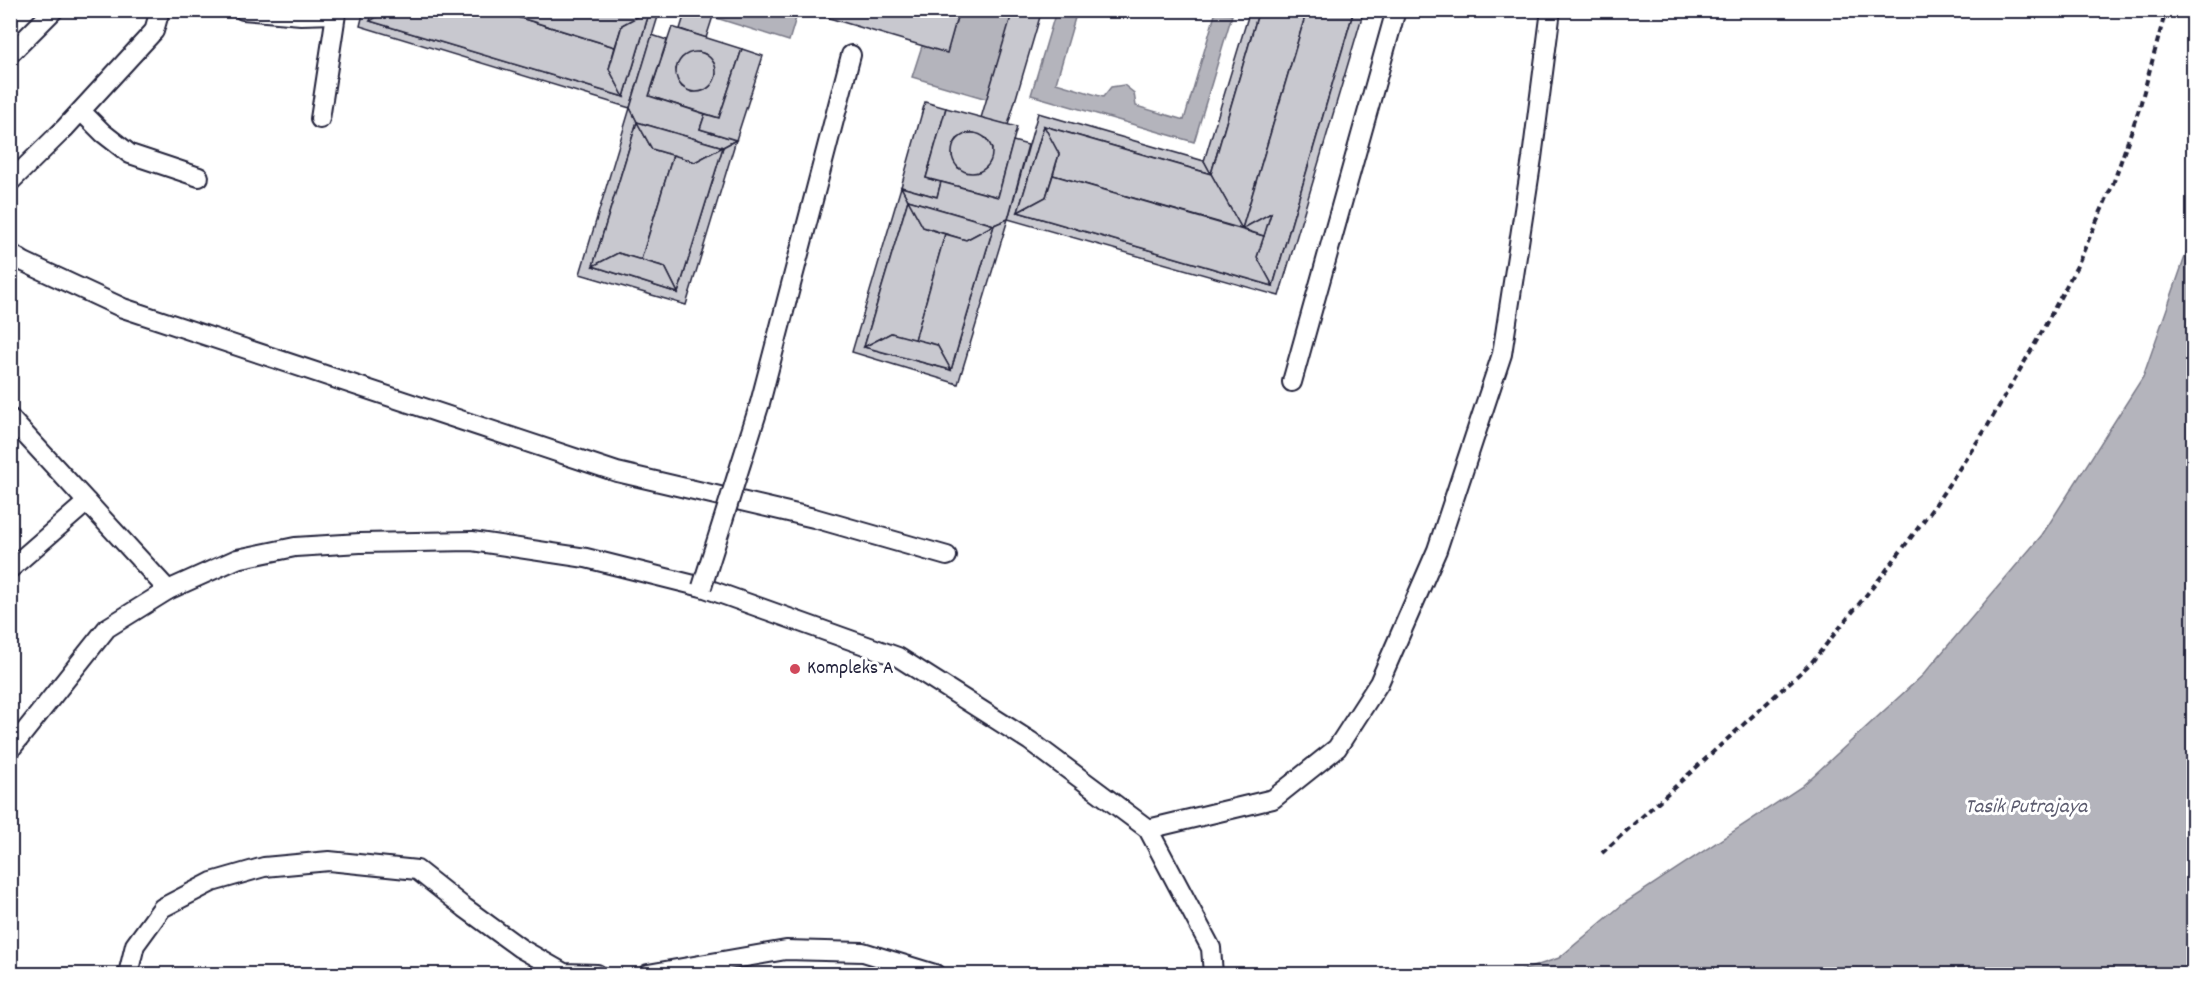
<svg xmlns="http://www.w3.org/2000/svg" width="2204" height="985" viewBox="0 0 2204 985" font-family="Dekko,sans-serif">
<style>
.water{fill:#b4b4bc;stroke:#7a7a88;stroke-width:1.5}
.building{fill:#c8c8cf;stroke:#22223b;stroke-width:1.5;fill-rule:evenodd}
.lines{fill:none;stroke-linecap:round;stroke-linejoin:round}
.service-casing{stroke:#22223b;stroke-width:22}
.path{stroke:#22223b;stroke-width:4;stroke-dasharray:6 4.5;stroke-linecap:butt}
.service{stroke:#fff;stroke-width:18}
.service-bridge-casing{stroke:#22223b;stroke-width:22;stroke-linecap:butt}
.service-bridge{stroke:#fff;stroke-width:18}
.poi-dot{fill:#d1495b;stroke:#fff;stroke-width:2}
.labels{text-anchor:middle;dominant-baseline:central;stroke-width:6;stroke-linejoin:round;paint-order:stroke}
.poi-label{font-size:20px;fill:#22223b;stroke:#fff;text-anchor:start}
.water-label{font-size:21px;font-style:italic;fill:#5c5c6f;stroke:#fff}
</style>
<rect width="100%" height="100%" fill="#fff"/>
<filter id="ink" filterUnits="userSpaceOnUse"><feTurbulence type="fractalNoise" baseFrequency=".0167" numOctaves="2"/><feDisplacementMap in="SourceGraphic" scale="12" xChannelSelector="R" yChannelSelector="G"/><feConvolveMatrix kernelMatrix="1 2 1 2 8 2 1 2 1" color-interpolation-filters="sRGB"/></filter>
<g filter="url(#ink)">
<g class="water">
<path d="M715 11V10L798 11 789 41 713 17Z"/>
<path d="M959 11H1013L987 99 912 77 922 46 947 52Z"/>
<path d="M1056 11H1077L1056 83 1103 97 1111 87 1124 85 1134 93 1136 106 1184 120 1216 11 1232 15 1194 142 1031 95Z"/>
<path d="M2193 234V974H1512L1559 958 1623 904 1801 787 1923 675 2042 535 2143 377Z"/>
</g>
<g class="building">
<path d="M364 10H373L370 21 624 97 650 10H660L630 108 360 26Z"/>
<path d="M388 10H495L615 47 609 69 624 97 370 21Z"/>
<path d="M495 10H650L622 25 615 47Z"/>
<path d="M650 10 624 97 609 69 622 25Z"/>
<path d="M686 10H715L706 38 680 29Z"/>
<path d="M802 10H959L947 53Z"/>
<path d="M1013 10H1042L1008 125 981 118Z"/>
<path d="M1250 10H1259L1211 174 1204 161Z"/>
<path d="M1259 10H1307L1242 229 1211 174Z"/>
<path d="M1307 10H1354L1273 286 1257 257 1271 213 1242 229Z"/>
<path d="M1354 10H1364L1279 296 1008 219 1038 113 1204 161 1211 174 1044 126 1018 212 1273 286Z"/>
<path d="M672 27 742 49 719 118 649 96ZM699 52 705 54 714 63 716 76 710 86 705 90 693 92 682 87 678 81 676 69 682 58 687 55Z"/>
<path d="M652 35 667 40 649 96 705 114 700 129 736 140 723 147 637 122 630 108Z"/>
<path d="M742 49 763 56 736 140 700 129 705 114 719 118Z"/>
<circle cx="696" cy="72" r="20"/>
<path d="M925 102 946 108 926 178 941 182 937 197 901 187Z"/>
<path d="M630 108 637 122 593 266 678 293 723 147 736 140 686 305 580 274Z"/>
<path d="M946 108 1017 127 998 197 926 178ZM968 133H974L986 138 992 149 990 161 987 166 976 172H969L958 168 952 156 954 144 957 139Z"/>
<path d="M637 122 652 149 673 155 641 260 618 253 593 266Z"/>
<path d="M637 122 723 147 695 162 652 149Z"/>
<path d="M1044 126 1211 174 1242 229 1053 175 1059 154Z"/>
<path d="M1044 126 1059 154 1046 197 1018 212Z"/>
<circle cx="972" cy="153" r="20"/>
<path d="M1013 141 1028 145 1008 219 994 225 908 200 901 187 937 197 941 182 998 197Z"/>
<path d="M723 147 678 293 665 267 641 260 673 155 695 162Z"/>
<path d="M1053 175 1264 236 1257 257 1273 286 1018 212 1046 197Z"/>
<path d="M901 187 908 200 864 347 951 370 994 225 1008 219 958 384 852 352Z"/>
<path d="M908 200 923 227 945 234 922 316 915 340 891 333 864 347Z"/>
<path d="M908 200 994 225 966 240 923 227Z"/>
<path d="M1271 213 1264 236 1242 229Z"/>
<path d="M994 225 951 370 937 345 915 340 945 234 966 240Z"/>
<path d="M618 253 665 267 678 293 593 266Z"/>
<path d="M891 333 937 345 951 370 864 347Z"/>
</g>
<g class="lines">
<defs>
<g id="service">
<path d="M243 10 301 15 336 14V10"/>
<path d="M10 54 54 10"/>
<path d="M81 111 103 133 130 154 199 177"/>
<path d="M320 119 336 14"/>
<path d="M10 182 64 129 154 31 160 10"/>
<path d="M10 253 24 262 123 308 617 472 814 518 947 556"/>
<path d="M1292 382 1396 10"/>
<path d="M760 403 851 55"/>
<path d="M10 418 168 590"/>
<path d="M10 569 87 502"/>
<path d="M10 750 107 628 168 590 237 559 295 547 360 543 472 541 586 558 702 587 898 657 1030 741 1148 829 1211 948 1213 974"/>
<path d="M1148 829 1273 799 1337 748 1379 683 1437 550 1502 354 1532 158 1551 10"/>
<path d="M128 974 135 945 162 908 212 882 264 867 329 861 417 870 465 908 520 948 564 973 597 974"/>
<path d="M648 974 786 950 863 952 935 974"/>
</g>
</defs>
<use href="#service" class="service-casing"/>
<path class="path" d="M1602 853 1811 663 1885 572 1933 508 1987 427 2040 335 2077 266 2113 184 2140 106 2166 10"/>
<use href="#service" class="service"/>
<defs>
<path id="service-bridge" d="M702 587 760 403"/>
</defs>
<use href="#service-bridge" class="service-bridge-casing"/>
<use href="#service-bridge" class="service-bridge"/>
</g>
</g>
<circle class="poi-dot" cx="795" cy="669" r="6"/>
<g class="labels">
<g class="poi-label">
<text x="807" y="669">Kompleks A</text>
</g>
<g class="water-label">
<text x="2026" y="808">Tasik Putrajaya</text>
</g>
</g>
<rect width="2204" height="985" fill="none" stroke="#fff" stroke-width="36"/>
<rect x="18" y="18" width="2168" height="949" fill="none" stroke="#22223b" stroke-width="2" filter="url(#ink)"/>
</svg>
